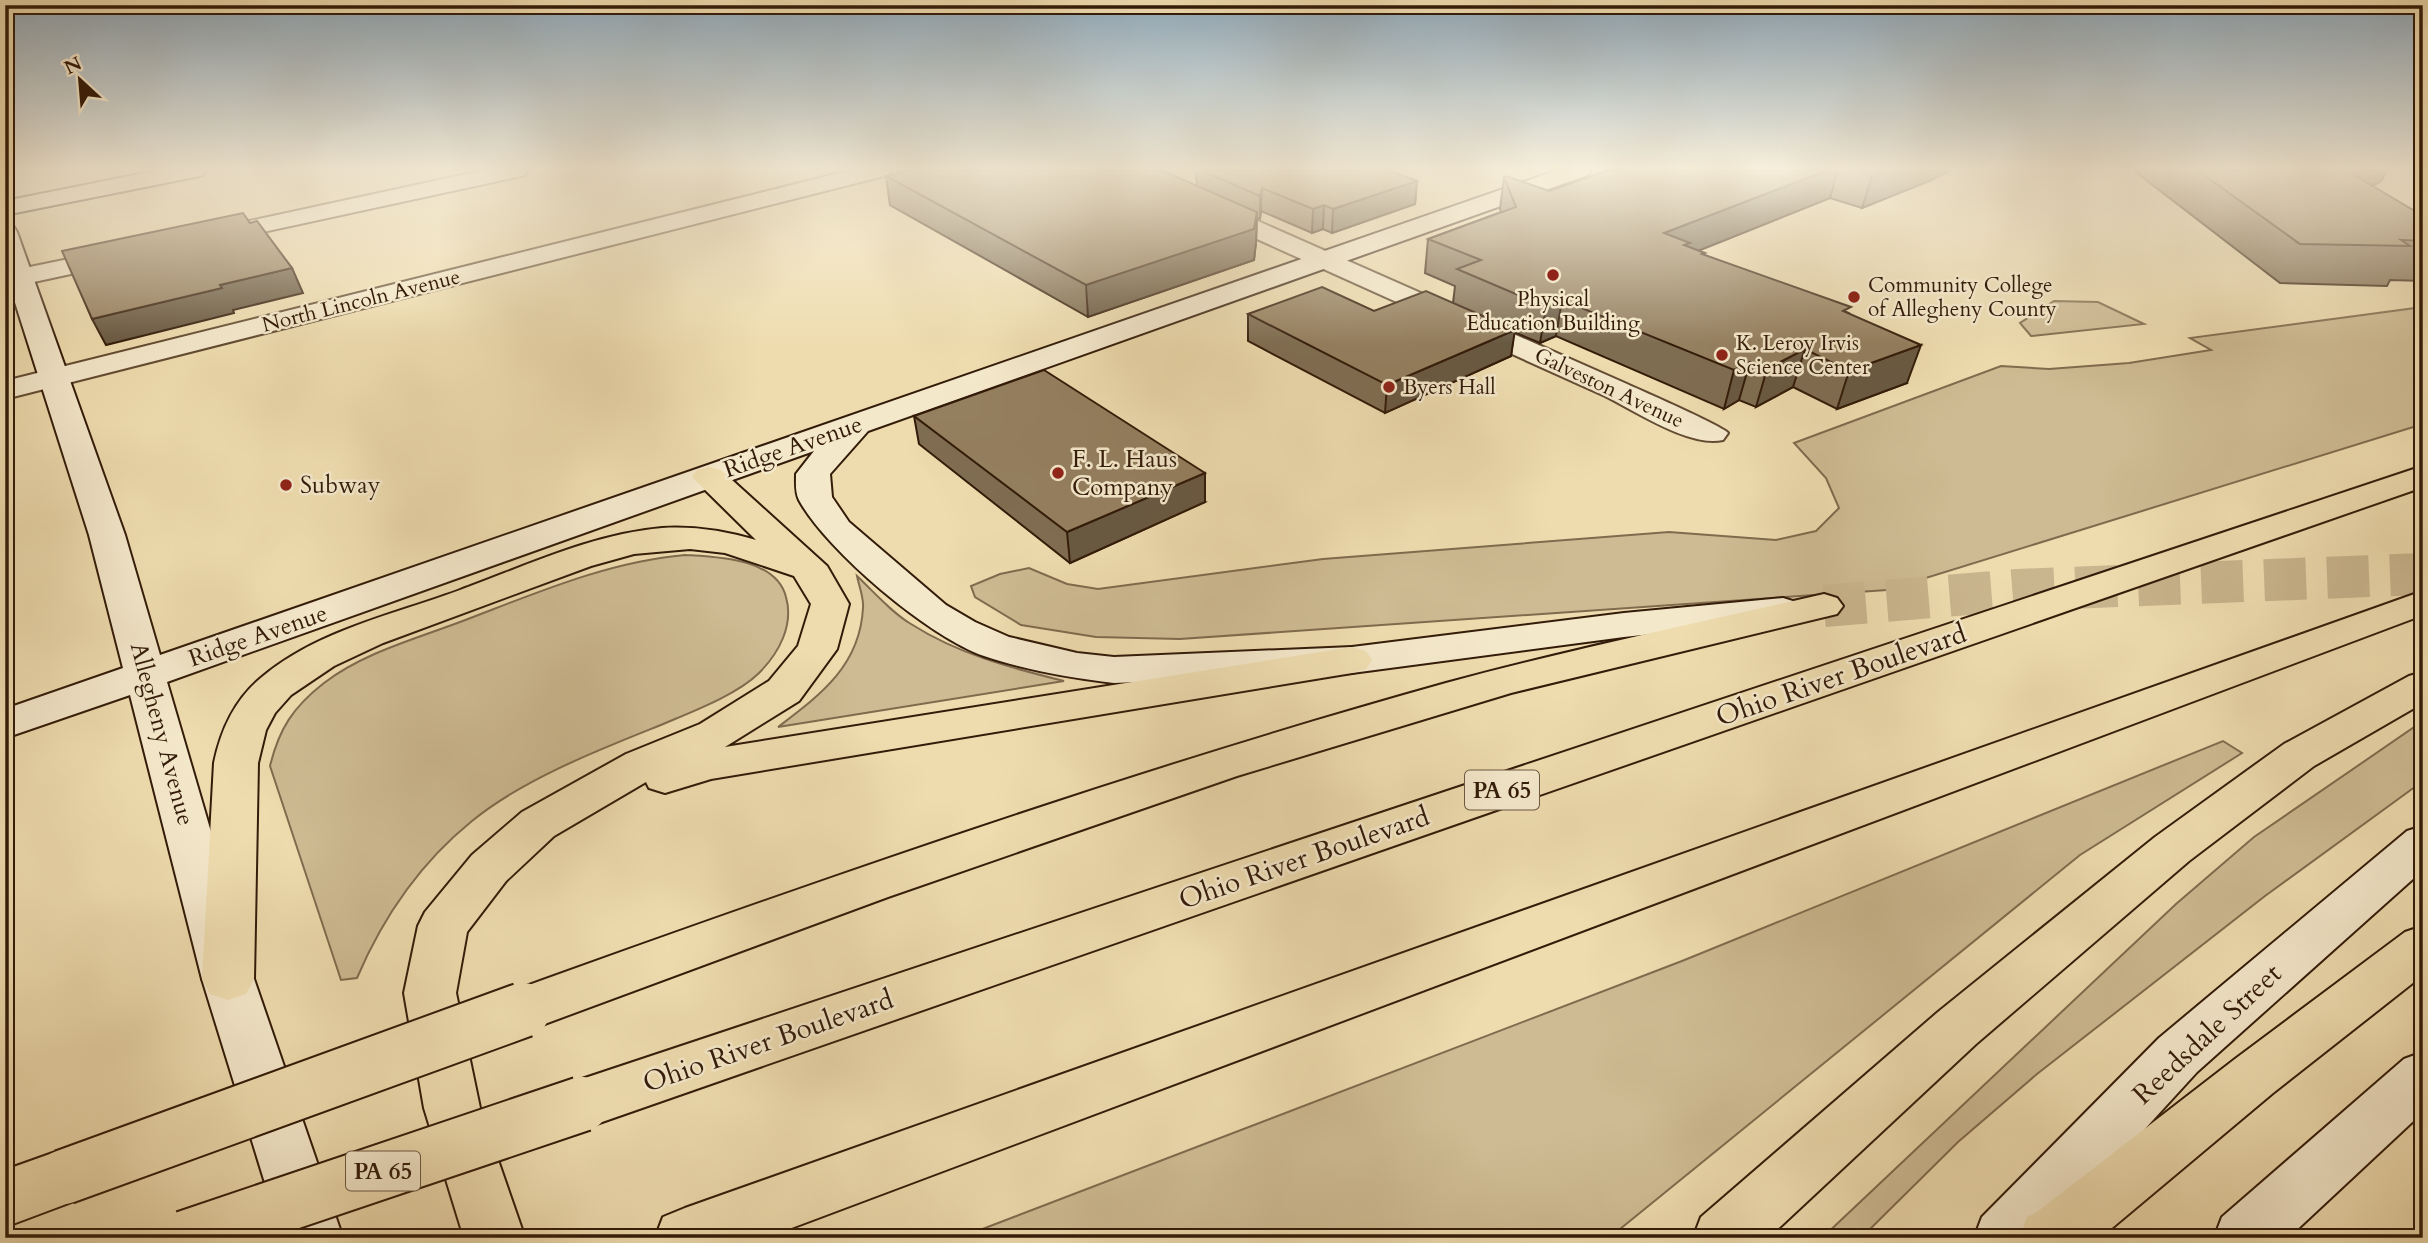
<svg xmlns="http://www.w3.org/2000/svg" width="2428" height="1243" viewBox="0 0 2428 1243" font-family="Cardo,serif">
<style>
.green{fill:#cebb93;stroke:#806b4e;stroke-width:2}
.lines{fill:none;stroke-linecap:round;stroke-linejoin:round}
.secondary-tunnel{stroke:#c9b58e;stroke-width:42;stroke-dasharray:42 21;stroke-linecap:butt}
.street-casing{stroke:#624b32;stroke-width:4}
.secondary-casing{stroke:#331b09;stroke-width:4}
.highway-casing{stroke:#331b09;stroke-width:4}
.street{fill:#f4e8cb;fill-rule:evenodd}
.secondary{fill:#f4e8cb;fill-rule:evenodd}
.highway{fill:#eedcaf;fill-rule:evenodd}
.highway-bridge-casing{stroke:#331b09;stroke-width:58;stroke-linecap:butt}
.highway-bridge{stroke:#eedcaf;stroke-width:54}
.wall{fill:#7f6d52;stroke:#331b09;stroke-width:2}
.shaded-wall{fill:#685942;stroke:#331b09;stroke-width:2}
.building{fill:#947f5f;stroke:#331b09;stroke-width:2}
.poi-dot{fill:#8f2418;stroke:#f4e8cb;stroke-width:2.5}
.labels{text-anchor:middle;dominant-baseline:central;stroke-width:5;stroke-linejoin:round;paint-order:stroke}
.far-poi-label{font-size:21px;fill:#331b09;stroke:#f4e8cb;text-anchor:start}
.far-street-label{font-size:21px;fill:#331b09;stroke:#f4e8cb}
.shield{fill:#f4e8cb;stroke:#6d5843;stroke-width:2}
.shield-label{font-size:23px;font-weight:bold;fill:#331b09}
.street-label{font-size:24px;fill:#331b09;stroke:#f4e8cb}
.poi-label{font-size:24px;fill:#331b09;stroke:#f4e8cb;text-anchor:start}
.near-street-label{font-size:28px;fill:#331b09;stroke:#f4e8cb}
</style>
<rect width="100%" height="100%" fill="#eedcaf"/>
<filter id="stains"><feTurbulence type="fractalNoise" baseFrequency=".00286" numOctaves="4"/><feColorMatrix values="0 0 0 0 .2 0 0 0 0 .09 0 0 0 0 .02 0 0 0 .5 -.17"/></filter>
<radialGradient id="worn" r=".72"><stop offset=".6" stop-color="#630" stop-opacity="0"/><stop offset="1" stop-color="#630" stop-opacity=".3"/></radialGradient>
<g class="green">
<path d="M2054 301 2098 302 2144 324 2031 336 2020 323Z"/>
<path d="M2423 307V424L1887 590 1180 639 1096 637 1021 625 975 597 971 586 1000 574 1029 568 1067 584 1098 589 1323 559 1669 532 1776 540 1816 531 1839 508 1826 478 1794 443 2001 366 2049 369 2129 363 2211 350 2190 338Z"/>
<path d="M685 555C717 557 776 558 786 597 794 625 779 653 759 673 736 696 686 714 656 727 596 751 522 780 472 821 420 863 383 917 357 978L341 980 270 766C279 729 293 707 324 683 363 653 415 639 460 622 534 594 606 562 685 555Z"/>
<path d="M857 576C874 592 891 612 911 624 958 654 1011 668 1064 681L778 727C820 695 860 666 863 608 864 598 859 586 857 576Z"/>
<path d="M2423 721V781L2265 896 2037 1074 1958 1142 1861 1238H1822L2176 904 2254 837Z"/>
<path d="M2223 741 2242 753 2080 855 1609 1238H959L1682 961Z"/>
</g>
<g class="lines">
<path class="secondary-tunnel" d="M1824 606 2017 590 2423 574"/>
<defs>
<g id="street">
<path d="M485 170H528L525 175 517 177 208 244 199 242 196 237 199 232 208 230Z"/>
<path d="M852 170H891L888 175 5 399V381Z"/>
<path d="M1112 170H1142L1627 384C1642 391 1723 426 1728 433L1723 440C1691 448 1635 411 1605 396L1115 175Z"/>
<path d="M122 248 131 251 135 256 131 261 20 285 11 282 7 277 11 272 20 269Z"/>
</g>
<g id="secondary">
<path d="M160 170H206L203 175 195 177 5 215V201Z"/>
<path d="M1558 170H1591L1588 175 868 431 830 474 832 497 849 522 946 605 975 622 1009 637 1077 653 1114 657 1352 647 1624 613 1783 598 1796 602 1802 610 1796 618 1624 637 1352 673 1114 683C1071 678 1025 670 984 656 929 637 827 551 799 500 795 492 796 483 796 474L814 451 167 682 254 979 343 1238H282L202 979 130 695 5 738V709L123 668 89 535 5 271V225L14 227 17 232 125 535 160 655Z"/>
<path d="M2423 826V870L2197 1072 2045 1238H1974L1982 1217 2159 1038 2407 831Z"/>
<path d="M2423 1052V1112L2288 1238H2214L2222 1217 2404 1059Z"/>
</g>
<g id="highway">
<path d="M2423 466V487L582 1129 562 1122 554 1104 562 1086 582 1079Z"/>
<path d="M709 467 721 470 827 566 849 604 837 649 799 701 725 747 1352 647 1366 651 1372 660 1366 669 1352 673 711 779 665 793 649 788 646 782 554 836 506 881 467 932 456 993 480 1108 525 1238H464L424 1108 404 993 418 926 425 912 472 855 522 812 626 754 700 724 769 681 798 646 811 604 794 576 725 553 690 549 634 554 591 566 383 643 334 666 291 695 275 713 266 730 258 763 254 979 246 994 228 1000 210 994 202 979 214 763C221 729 235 699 262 677 318 630 393 615 460 590 526 566 592 534 662 528 695 526 725 531 756 540L692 477 697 470Z"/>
<path d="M2423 591V615L765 1238H655L663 1217 685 1208Z"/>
<path d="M1824 594 1837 598 1843 606 1837 614 1511 693 1237 776 888 897 523 1032 504 1026 497 1010 504 994C815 882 1127 772 1446 683 1571 649 1698 623 1824 594Z"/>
<path d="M2423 672V703L2314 766 2189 861 1976 1044 1768 1238H1693L1701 1217 1938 1012 2155 837 2284 744 2409 676Z"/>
<path d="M2423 926V975L2273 1093 2100 1238H2019L2027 1217 2037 1212 2235 1059 2405 932Z"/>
<path d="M64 1149 85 1157 93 1177 85 1197 5 1227V1170Z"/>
</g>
</defs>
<use href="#street" class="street-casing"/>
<use href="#secondary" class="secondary-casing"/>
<use href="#highway" class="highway-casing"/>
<use href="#street" class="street"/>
<use href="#secondary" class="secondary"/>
<use href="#highway" class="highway"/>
<defs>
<g id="highway-bridge">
<path d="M64 1177 523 1010"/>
<path d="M185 1238 582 1104"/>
</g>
</defs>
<use href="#highway-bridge" class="highway-bridge-casing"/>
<use href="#highway-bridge" class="highway-bridge"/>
</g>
<g class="wall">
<path d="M1196 170H1388L1417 181 1415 204 1332 233 1323 229 1312 233 1261 211 1260 219 1257 218 1256 242 1254 260 1088 317 890 205 886 176 1197 186Z"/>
<path d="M1610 170H1951L1929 181 1862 208 1830 198 1699 250 1704 255 1849 313 1907 383 1837 409 1793 387 1756 407 1739 400 1724 409 1556 336 1540 343 1514 332 1511 356 1385 413 1248 341V314L1374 311 1453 303 1455 286 1425 273 1428 239 1501 212 1500 209 1504 177 1549 191Z"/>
<path d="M2133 170H2387L2381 181 2372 186 2423 216V281L2390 280 2387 286 2280 283Z"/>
<path d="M914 416 1205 502 1070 563 919 444Z"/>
</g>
<g class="shaded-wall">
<path d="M1828 170H1838L1830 198 1688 255 1664 233Z"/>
<path d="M1886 170H1951L1929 181 1862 208 1872 176Z"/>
<path d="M2352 170H2387L2381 181 2330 209 2349 172Z"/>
<path d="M1417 181 1415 204 1332 233 1333 209Z"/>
<path d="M1262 188 1261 211 1260 219V196Z"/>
<path d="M1324 205 1323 229 1312 233 1313 209Z"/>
<path d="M1257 212 1256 242 1254 260 1088 317 1086 285Z"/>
<path d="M292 268 303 293 233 310 234 313 106 345 92 319 220 285Z"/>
<path d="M1562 300 1556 336 1540 343 1546 307Z"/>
<path d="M1515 330 1511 356 1385 413 1387 385Z"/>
<path d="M1921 345 1907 383 1837 409 1849 371Z"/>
<path d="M1805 349 1793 387 1756 407 1767 369Z"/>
<path d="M1750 362 1739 400 1724 409 1734 370Z"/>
<path d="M1205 473V502L1070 563 1067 532Z"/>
</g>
<g class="building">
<path d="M909 170H1161L1257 212 1254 229 1086 285 886 176Z"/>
<path d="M1200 170H1388L1417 181 1333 209 1324 205 1313 209 1262 188 1260 196Z"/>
<path d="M1610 170H1828L1664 233 1690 243 1684 245 1705 253 1702 254 1851 307 1843 311 1921 345 1849 371 1805 349 1767 369 1750 362 1734 370 1562 300 1546 307 1457 269 1481 260 1428 239 1516 207 1504 177 1506 176 1549 191Z"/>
<path d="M1853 170H1886L1872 176Z"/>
<path d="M2197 170H2352L2349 172 2423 216V241L2401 240 2410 246 2300 244Z"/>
<path d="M243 213 250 223 257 221 292 268 220 285 222 288 92 319 62 251Z"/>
<path d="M1322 287 1374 311 1426 291 1515 330 1387 385 1248 314Z"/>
<path d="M1044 370 1205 473 1067 532 914 416Z"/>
</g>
<linearGradient id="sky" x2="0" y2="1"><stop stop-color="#91aabb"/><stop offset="0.49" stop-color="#f7efdb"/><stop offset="1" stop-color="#f7efdb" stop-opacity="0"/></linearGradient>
<rect width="2428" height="344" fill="url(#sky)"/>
<g class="poi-dot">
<circle cx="1553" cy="275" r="7"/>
<circle cx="1854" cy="297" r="7"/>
<circle cx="1722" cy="355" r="7"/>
<circle cx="1389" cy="387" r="7"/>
<circle cx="1058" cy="473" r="7"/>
<circle cx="286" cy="485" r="7"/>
</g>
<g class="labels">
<g class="far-poi-label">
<text x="1868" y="285">Community College<tspan x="1868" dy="24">of Allegheny County</tspan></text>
<text x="1553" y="299" text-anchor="middle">Physical<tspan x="1553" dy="24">Education Building</tspan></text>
<text x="1736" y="343">K. Leroy Irvis<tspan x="1736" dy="24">Science Center</tspan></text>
<text x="1403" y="387">Byers Hall</text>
</g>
<g class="far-street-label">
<text transform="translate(361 301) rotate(-14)">North Lincoln Avenue</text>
<text transform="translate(1609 388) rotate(25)">Galveston Avenue</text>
</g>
<g class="shield">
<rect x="1465" y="770.5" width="74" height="39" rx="5"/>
<rect x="346" y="1151.5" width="74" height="39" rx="5"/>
</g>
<g class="shield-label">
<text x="1502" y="790">PA 65</text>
<text x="383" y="1171">PA 65</text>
</g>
<g class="street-label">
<text transform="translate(793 447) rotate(-19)">Ridge Avenue</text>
<text transform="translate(258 636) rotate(-19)">Ridge Avenue</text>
<text transform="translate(162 734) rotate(75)">Allegheny Avenue</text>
</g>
<g class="poi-label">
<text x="1072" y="459">F. L. Haus<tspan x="1072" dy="28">Company</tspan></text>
<text x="300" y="485">Subway</text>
</g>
<g class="near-street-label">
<text transform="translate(1841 675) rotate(-19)">Ohio River Boulevard</text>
<text transform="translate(1304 858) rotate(-19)">Ohio River Boulevard</text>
<text transform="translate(2207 1034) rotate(-43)">Reedsdale Street</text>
<text transform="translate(768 1041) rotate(-19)">Ohio River Boulevard</text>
</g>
</g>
<rect width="2428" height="1243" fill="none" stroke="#eedcaf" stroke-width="28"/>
<rect x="7" y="7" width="2414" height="1229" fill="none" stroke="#331b09" stroke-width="3.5"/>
<rect x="14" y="14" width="2400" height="1215" fill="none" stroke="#331b09" stroke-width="2"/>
<g transform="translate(80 80) rotate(334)" stroke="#f4e8cb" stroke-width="5" paint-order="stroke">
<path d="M0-5L12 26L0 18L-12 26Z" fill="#331b09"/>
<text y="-10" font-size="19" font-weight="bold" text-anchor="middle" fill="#331b09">N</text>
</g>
<rect width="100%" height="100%" filter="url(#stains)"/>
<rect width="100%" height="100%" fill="url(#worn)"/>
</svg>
